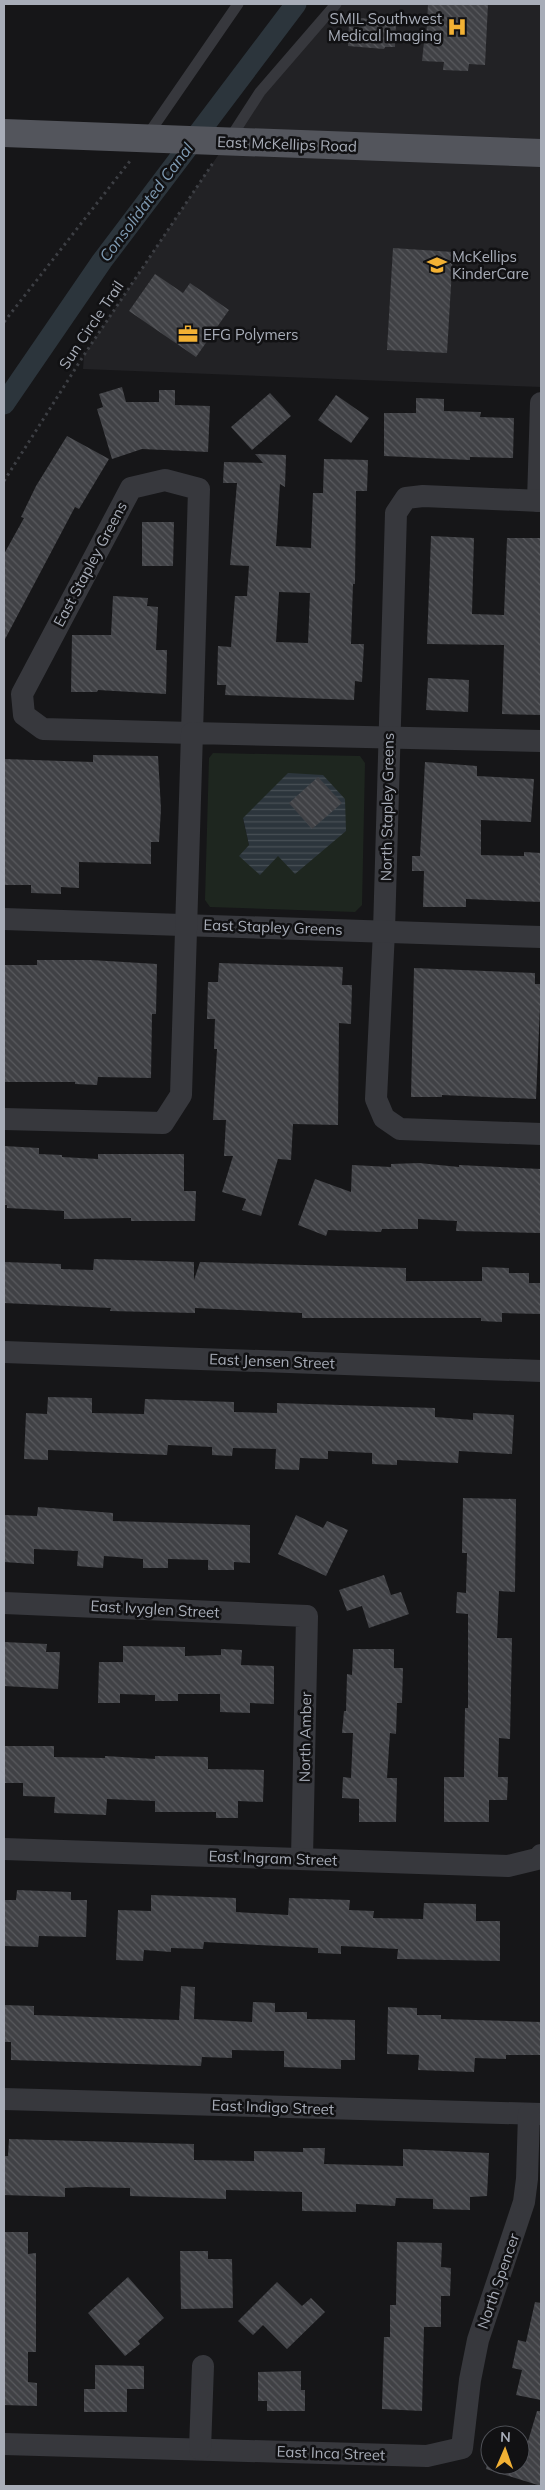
<svg xmlns="http://www.w3.org/2000/svg" width="545" height="2490" viewBox="0 0 545 2490" font-family="Mulish,sans-serif">
<style>
.built{fill:#222225}
.green{fill:#1e261f;fill-rule:evenodd}
.water{fill:url(#water-rules)}
.lines{fill:none;stroke-linecap:round;stroke-linejoin:round}
.canal{stroke:#2c353c;stroke-width:21}
.building{fill:url(#building-back-hatch);fill-rule:evenodd}
.path{stroke:#3d3f44;stroke-width:3;stroke-dasharray:2.5 4;stroke-linecap:butt}
.lane{stroke:#37383d;stroke-width:11}
.street{stroke:#37383d;stroke-width:22}
.primary{stroke:#53555c;stroke-width:28}
.labels{text-anchor:middle;dominant-baseline:central;stroke-width:5;stroke-linejoin:round;paint-order:stroke}
.poi-label{font-size:15px;fill:#a8adb8;stroke:#111113;text-anchor:start}
.street-label{font-size:15px;fill:#a8adb8;stroke:#111113}
.water-label{font-size:16px;font-style:italic;fill:#7f9bb3;stroke:#111113}
</style>
<defs>
<pattern id="water-rules" width="6" height="5" patternUnits="userSpaceOnUse" patternTransform="scale(1.25)"><rect width="6" height="5" fill="#2c353c"/><path d="M0 2.5h6" fill="none" stroke="#485056"/></pattern>
<pattern id="building-back-hatch" width="6" height="6" patternUnits="userSpaceOnUse" patternTransform="scale(1.25)"><rect width="6" height="6" fill="#404145"/><path d="M-1 5l2 2M0 0l6 6M5-1l2 2" fill="none" stroke="#595a5e"/></pattern>
</defs>
<rect width="100%" height="100%" fill="#161618"/>
<path class="built" d="M336 4H541V387L83 369 84 355 227 142Z"/>
<path class="green" d="M213 753 360 756 365 763 362 905 355 912 210 907 205 900 209 758ZM243 819 346 831 278 856H240L249 845Z"/>
<path class="water" d="M288 773 323 775 345 799 346 831 295 874 278 856 260 875 239 856 249 845 243 818Z"/>
<g class="lines">
<path class="canal" d="M4 404 102 261 296 4"/>
</g>
<g class="building">
<path d="M428 4H488L485 65 469 64 468 71 443 70 444 62 422 61 424 42H426Z"/>
<path d="M359 18 396 21 395 47H385L384 49 348 46 349 20H359Z"/>
<path d="M393 248 453 252 447 353 387 350Z"/>
<path d="M155 274 183 293 190 283 229 310 196 357 129 311Z"/>
<path d="M122 387 126 402H159V390H175V405L210 406 208 452 142 449 112 459 97 409 103 407 99 394Z"/>
<path d="M270 393 291 416 252 450 231 427Z"/>
<path d="M336 395 369 418 351 443 318 420Z"/>
<path d="M416 398 444 399V411L481 412 480 417 514 418 513 458 470 457V460L384 456V413H416Z"/>
<path d="M67 436 109 459 79 509 75 507 4 641V554L24 518 21 517 36 486Z"/>
<path d="M255 454 286 455 285 487 280 484 276 546 311 548 313 493H323L324 459 368 460 367 491H356L355 584H353L351 644H364L362 682 355 681 354 700 225 695 226 685H217L218 646 231 647 235 596H247L249 566 230 565 237 483H223L224 462 263 463ZM279 592 310 593 308 643 276 642Z"/>
<path d="M142 522H174L173 566H142Z"/>
<path d="M431 536 474 538 472 614 504 615 507 538H541V715L502 714 504 645 427 644Z"/>
<path d="M113 596 148 598 147 606 158 607 156 650H167L166 694 98 690 97 692H71L72 635H111Z"/>
<path d="M428 678 469 680 468 712 426 710Z"/>
<path d="M93 755 158 756 161 809 159 842H151V864L79 862V888L61 887V894L31 893V885H4V759L93 762Z"/>
<path d="M425 762 477 766V776L534 779 531 822 481 820V855L524 856V852L541 853V902L466 899V907H423L424 871H412V856H420Z"/>
<path d="M318 777 342 803 312 829 289 803Z"/>
<path d="M37 960H91L157 964 156 1014H152L151 1078 98 1077 97 1085 75 1084V1082H4V965H37Z"/>
<path d="M219 963 343 967 342 985H352L351 1024 339 1023 338 1125 293 1124 291 1160 278 1159 261 1216 242 1210 246 1199 222 1192 233 1156H224L226 1120H213L217 1049H214L215 1019H207L208 982H218Z"/>
<path d="M414 968 535 973V984H541L536 1099 442 1095V1097H411Z"/>
<path d="M4 1146 39 1148V1154L62 1155V1157L98 1159V1154H184V1191H196L195 1221H131V1218L64 1219V1211L7 1208V1205H4Z"/>
<path d="M419 1163 459 1167V1165L541 1169V1233L456 1231 457 1221 418 1219V1229H382L381 1232 328 1230 326 1236 298 1225 315 1179 351 1192 352 1165 391 1167V1164Z"/>
<path d="M94 1259 194 1262V1280L200 1262 406 1268V1281H482V1267L509 1268V1273H529V1283H541V1314L502 1313V1322L481 1321V1318H302V1313L195 1308V1313L110 1311 111 1308 4 1303V1262L61 1264V1269L93 1270Z"/>
<path d="M48 1397 92 1398V1413L144 1414 145 1399 234 1402V1412L277 1413V1403L435 1408V1417L473 1420V1413L514 1415 512 1454 459 1451 458 1463 397 1460V1465L372 1464V1453L328 1451V1459L300 1458 299 1470 275 1469 276 1449 233 1448 232 1456 212 1455V1447L168 1445 167 1455 48 1450V1460L24 1459 26 1413 47 1414Z"/>
<path d="M463 1498 516 1499 515 1592 499 1591 497 1638H512L510 1739 499 1738 498 1777H508L507 1800H489V1822H444V1777H464L465 1708H468V1614L456 1613 457 1592 466 1593 467 1553H462Z"/>
<path d="M38 1507 113 1513V1521L250 1525V1563L234 1562V1570H208V1560L168 1559V1568H143V1559L104 1556 103 1568 77 1566 78 1551 34 1549V1564L4 1562V1515L37 1516Z"/>
<path d="M296 1515 323 1528 327 1521 348 1530 326 1576 278 1554Z"/>
<path d="M384 1575 391 1595 401 1592 409 1614 369 1628 362 1606 347 1611 339 1590Z"/>
<path d="M4 1642 47 1644 46 1652H60L58 1689 4 1686Z"/>
<path d="M123 1646 185 1647V1656L221 1655V1649L242 1650 241 1665 274 1666V1704L250 1703V1713L220 1712V1694H178V1701H155V1695L120 1694V1703H98L99 1662H123Z"/>
<path d="M353 1649H394V1668H403L402 1703H397L396 1734 390 1733 387 1778H397L396 1822H359V1799L342 1798 343 1777 351 1778 353 1733H342L344 1711H346L347 1674 352 1675Z"/>
<path d="M4 1746H54V1757L105 1758V1756L155 1759V1756L208 1757V1769L264 1770 263 1802 238 1801V1818H216V1812H155V1801L107 1799 106 1815 54 1813 55 1797 23 1796V1783H4Z"/>
<path d="M17 1890 71 1892V1900H87L86 1937 39 1936 38 1947 5 1946 4 1900H16Z"/>
<path d="M151 1895 236 1898V1912L288 1915 289 1898 350 1900 349 1910 374 1911 373 1918 423 1919 424 1903 476 1904V1921H500V1961L397 1959 398 1949 341 1946V1954L318 1953V1948L204 1942 203 1949 171 1948V1952L144 1950 143 1961 116 1960 118 1910 151 1911Z"/>
<path d="M181 1986 195 1987 194 2019 252 2022 253 2002 275 2003V2012H307V2019L355 2020V2060H341V2069L284 2067V2051L232 2050V2058L202 2057 201 2066 11 2060V2042H4V2005L34 2006V2015L179 2020Z"/>
<path d="M388 2007 417 2008V2015H441V2019L541 2022V2055H506V2059L475 2058 474 2072 418 2070 419 2055 387 2054Z"/>
<path d="M9 2139 194 2144V2160L254 2161V2151L303 2152V2148H325L324 2164 403 2166V2149L489 2153 487 2196 470 2197V2210L433 2209V2199L396 2198 395 2206 356 2204V2212L302 2211V2192L226 2190V2199L130 2196V2188L86 2187 65 2188V2197L4 2195V2156H8Z"/>
<path d="M4 2232H28V2254L36 2253V2352H28V2382L37 2383V2406L4 2405Z"/>
<path d="M397 2242 442 2243 441 2267 451 2268 450 2296H441V2327H424L422 2411 382 2409 384 2337H390V2305H396Z"/>
<path d="M180 2251H208V2259H232L233 2308 181 2309Z"/>
<path d="M128 2277 164 2318 138 2341 140 2344 125 2356 88 2313Z"/>
<path d="M277 2282 302 2306 311 2298 325 2312 287 2349 263 2325 253 2335 238 2321Z"/>
<path d="M535 2302 541 2303V2400L516 2395 522 2370 512 2368 518 2340 526 2342Z"/>
<path d="M95 2365 144 2366V2389H127V2412H84V2389H95Z"/>
<path d="M301 2371V2390H305V2411H267V2401H258V2372Z"/>
<path d="M537 2411H541V2486L486 2469 487 2465H520V2457L523 2458Z"/>
</g>
<g class="lines">
<g class="path">
<path d="M4 322 130 161"/>
<path d="M4 481 84 355 213 163"/>
</g>
<g class="lane">
<path d="M147 136 238 4"/>
<path d="M229 140 260 92 336 4"/>
</g>
<g class="street">
<path d="M165 480 199 489 192 733 43 729 24 715 22 694 131 488Z"/>
<path d="M538 501 541 403"/>
<path d="M541 501 423 496 406 498 396 513 384 931 376 1099 384 1118 400 1129 541 1134"/>
<path d="M4 919 541 937"/>
<path d="M4 1119 163 1123 181 1095 192 733 541 741"/>
<path d="M4 1352 541 1371"/>
<path d="M4 1603 307 1616 302 1858"/>
<path d="M4 1849 508 1866 541 1858V1855"/>
<path d="M4 2099 541 2114"/>
<path d="M4 2444 427 2456 462 2448 470 2380 478 2340 524 2202 527 2179 529 2114"/>
<path d="M200 2449 203 2366"/>
</g>
<path class="primary" d="M4 133 541 153"/>
</g>
<defs>
<symbol id="hospital-bare" viewBox="-9 -9 18 18"><path d="M-5-5h3v3.5h4V-5h3V5h-3V1.5h-4V5h-3Z" fill="#f2b134" stroke="#111113" stroke-width="2.5" paint-order="stroke"/></symbol>
<symbol id="school-bare" viewBox="-9 -9 18 18"><path d="M0-5L7-2L0 1L-7-2ZM-4 1L0 2.5L4 1V4Q0 6-4 4Z" fill="#f2b134" stroke="#111113" stroke-width="2.5" paint-order="stroke"/></symbol>
<symbol id="office-bare" viewBox="-9 -9 18 18"><path d="M-6-3h4V-5.5h4V-3h4V5H-6ZM-1-4.5V-3h2v-1.5ZM-6 0V1H6V0Z" fill="#f2b134" stroke="#111113" stroke-width="2.5" paint-order="stroke"/></symbol>
</defs>
<g fill-rule="evenodd">
<use href="#hospital-bare" x="443" y="13" width="28" height="28"/>
<use href="#school-bare" x="423" y="251" width="28" height="28"/>
<use href="#office-bare" x="174" y="320" width="28" height="28"/>
</g>
<g class="labels">
<g class="poi-label">
<text x="442" y="18" text-anchor="end">SMIL Southwest<tspan x="442" dy="17">Medical Imaging</tspan></text>
<text x="452" y="256">McKellips<tspan x="452" dy="17">KinderCare</tspan></text>
<text x="203" y="334">EFG Polymers</text>
</g>
<g class="street-label">
<text transform="translate(287 144) rotate(2)">East McKellips Road</text>
<text transform="translate(91 325) rotate(-56)">Sun Circle Trail</text>
<text transform="translate(90 564) rotate(-62)">East Stapley Greens</text>
<text transform="translate(387 807) rotate(-89)">North Stapley Greens</text>
<text transform="translate(273 927) rotate(2)">East Stapley Greens</text>
<text transform="translate(272 1361) rotate(2)">East Jensen Street</text>
<text transform="translate(155 1609) rotate(3)">East Ivyglen Street</text>
<text transform="translate(305 1737) rotate(-89)">North Amber</text>
<text transform="translate(273 1858) rotate(2)">East Ingram Street</text>
<text transform="translate(273 2107) rotate(2)">East Indigo Street</text>
<text transform="translate(498 2281) rotate(-71)">North Spencer</text>
<text transform="translate(331 2453) rotate(2)">East Inca Street</text>
</g>
<g class="water-label">
<text transform="translate(146 202) rotate(-53)">Consolidated Canal</text>
</g>
</g>
<rect width="545" height="2490" fill="none" stroke="#a8adb8" stroke-width="10"/>
<g transform="translate(505 2450) rotate(2)"><circle r="24" fill="#111113" stroke="#4d4f55"/>
<path d="M0-4L9 19L0 12L-9 19Z" fill="#f2b134"/>
<text y="-8" font-size="14" font-weight="bold" text-anchor="middle" fill="#a8adb8">N</text>
</g>
</svg>
